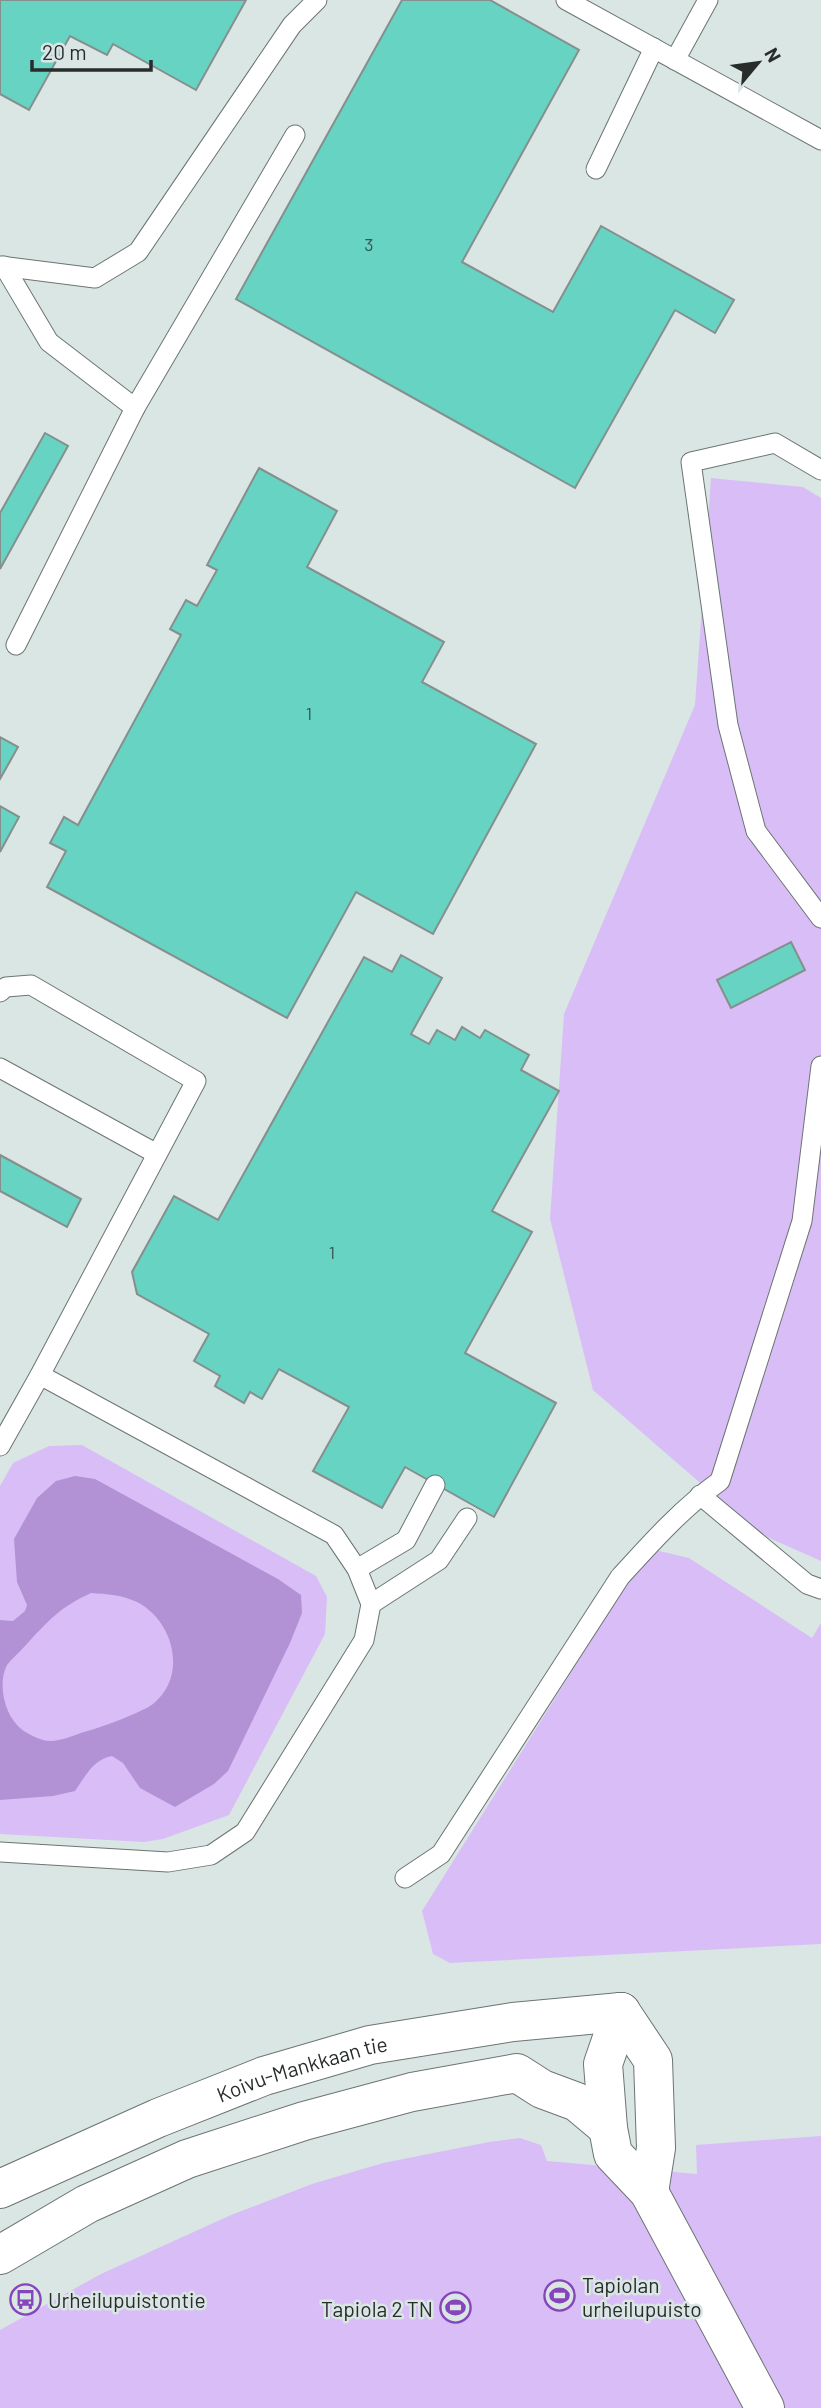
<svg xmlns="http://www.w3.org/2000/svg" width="821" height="2408" viewBox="0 0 821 2408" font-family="Barlow,sans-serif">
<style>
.green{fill:#d9bdf6}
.water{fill:#b391d5;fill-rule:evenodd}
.building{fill:#66d3c3;stroke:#858f8d;stroke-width:2}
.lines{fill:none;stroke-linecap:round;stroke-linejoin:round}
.lane-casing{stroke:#6b7573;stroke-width:21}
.street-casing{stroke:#6b7573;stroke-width:40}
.primary-casing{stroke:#6b7573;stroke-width:40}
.lane{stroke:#fff;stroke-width:19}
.street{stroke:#fff;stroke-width:38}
.primary{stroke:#fff;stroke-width:38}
.labels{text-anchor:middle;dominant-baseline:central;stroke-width:5;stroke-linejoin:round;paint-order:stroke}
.number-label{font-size:18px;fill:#385652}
.street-label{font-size:21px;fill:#282d2c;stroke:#dae6e4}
.poi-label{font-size:21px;fill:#282d2c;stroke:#dae6e4;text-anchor:start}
</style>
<rect width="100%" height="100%" fill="#dae6e4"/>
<g class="green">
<path d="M711 478 803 487 821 498V1561L758 1533 593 1390 550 1219 564 1014 695 705Z"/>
<path d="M82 1445 316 1576 327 1597 325 1634 229 1815 163 1839 144 1842 0 1834V1486L13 1463 49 1446Z"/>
<path d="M655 1550 689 1558 812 1638 821 1623V1944L450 1963 433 1954 422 1911 634 1572Z"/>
<path d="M821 2136V2408H0V2330L101 2274 231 2215 312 2184 383 2163 489 2142 520 2138 541 2145 547 2161 697 2174 696 2145Z"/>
</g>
<path class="water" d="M75 1476 95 1479 278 1579 301 1595 302 1613 290 1643 228 1771 214 1784 175 1807 140 1788 123 1763 112 1756C93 1759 85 1777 75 1791L53 1796 0 1800V1620L13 1621 25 1611 27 1605 17 1582 14 1539 37 1498 56 1481ZM91 1593C107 1594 122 1595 137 1602 174 1621 188 1676 153 1704 143 1712 97 1729 84 1732 72 1736 55 1744 43 1740 27 1735 15 1727 8 1711 2 1697 0 1679 7 1665 12 1658 20 1652 25 1646 48 1621 60 1607 91 1593Z"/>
<g class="building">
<path d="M0 0H246L196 90 113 44 107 55 70 36 29 110 0 94Z"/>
<path d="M402 0H490L579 50 462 262 553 312 601 226 734 300 715 333 675 310 575 488 236 299Z"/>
<path d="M45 433 68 446 0 569V513Z"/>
<path d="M259 468 337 511 307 567 444 642 422 682 536 744 433 934 356 892 287 1018 47 887 66 851 50 843 64 817 78 825 181 635 170 629 186 600 197 606 217 570 207 565Z"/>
<path d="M0 737 18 747 0 779Z"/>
<path d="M0 806 19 817 0 852Z"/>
<path d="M791 942 805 970 731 1008 717 980Z"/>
<path d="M401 955 442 978 411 1034 429 1044 437 1030 455 1040 462 1027 480 1038 485 1030 529 1055 521 1070 559 1091 492 1211 532 1232 465 1353 556 1403 494 1517 405 1467 382 1508 313 1471 349 1407 279 1369 262 1399 250 1392 244 1403 215 1386 220 1376 194 1361 209 1334 137 1294 132 1272 174 1196 218 1220 364 957 392 972Z"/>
<path d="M0 1155 81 1199 67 1227 0 1191Z"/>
</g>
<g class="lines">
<defs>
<g id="lane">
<path d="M566 0 821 140"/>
<path d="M675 60 708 0"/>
<path d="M596 169 654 48"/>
<path d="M0 266 95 278 138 252 292 25 317 0"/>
<path d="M4 266 49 342 135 408"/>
<path d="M821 470 775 443 691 462 728 725 756 831 821 918"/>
<path d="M16 645 135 408 295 135"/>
<path d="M0 992 6 987 31 985 196 1081 40 1375 0 1446"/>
<path d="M0 1068 157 1154"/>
<path d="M700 1495 807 1584 821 1589"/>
<path d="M357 1569 406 1540 435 1485"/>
<path d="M371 1604 439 1560 467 1518"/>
<path d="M0 1852 168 1862 211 1855 245 1832 364 1640 371 1604 357 1569 334 1535 40 1375"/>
<path d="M405 1878 441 1854 620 1577C651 1543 682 1508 720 1481L802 1221 821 1066"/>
</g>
<g id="street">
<path d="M621 2012 603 2064 608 2128 613 2154 649 2192 765 2408"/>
<path d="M621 2012 653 2060 656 2148 649 2192"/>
</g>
<g id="primary">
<path id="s1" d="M0 2189 158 2118 264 2076 370 2045 513 2022 621 2012"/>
<path d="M0 2255 87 2204 187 2159 304 2121 412 2092 517 2073 542 2089 577 2102 608 2128"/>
</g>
</defs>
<use href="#lane" class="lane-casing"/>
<use href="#street" class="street-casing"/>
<use href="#primary" class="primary-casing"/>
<use href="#lane" class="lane"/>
<use href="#street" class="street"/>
<use href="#primary" class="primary"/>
</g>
<defs>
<symbol id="stadium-ring" viewBox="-11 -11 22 22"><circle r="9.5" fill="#dae6e4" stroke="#8645ba" stroke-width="1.5"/><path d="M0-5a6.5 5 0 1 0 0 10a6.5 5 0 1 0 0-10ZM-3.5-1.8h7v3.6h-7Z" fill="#8645ba"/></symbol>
<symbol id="bus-ring" viewBox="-11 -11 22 22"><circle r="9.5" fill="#dae6e4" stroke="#8645ba" stroke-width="1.5"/><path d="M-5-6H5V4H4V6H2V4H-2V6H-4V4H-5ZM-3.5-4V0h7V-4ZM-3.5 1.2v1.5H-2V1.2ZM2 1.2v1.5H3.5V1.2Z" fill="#8645ba"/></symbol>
</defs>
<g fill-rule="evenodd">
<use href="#stadium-ring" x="542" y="2278" width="35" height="35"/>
<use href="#bus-ring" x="8" y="2282" width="35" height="35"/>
<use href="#stadium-ring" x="438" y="2290" width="35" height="35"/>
</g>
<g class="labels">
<g class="number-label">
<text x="369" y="244">3</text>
<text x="309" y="713">1</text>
<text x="332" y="1252">1</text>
</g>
<g class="street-label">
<text stroke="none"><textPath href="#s1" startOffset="326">Koivu-Mankkaan tie</textPath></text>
</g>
<g class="poi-label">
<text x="582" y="2284">Tapiolan<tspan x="582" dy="24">urheilupuisto</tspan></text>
<text x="48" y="2299">Urheilupuistontie</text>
<text x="433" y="2308" text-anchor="end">Tapiola 2 TN</text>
</g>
</g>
<g transform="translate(758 63) rotate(61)" stroke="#dae6e4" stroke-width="5" paint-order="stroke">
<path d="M0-5L12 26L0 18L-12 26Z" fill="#282d2c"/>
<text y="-10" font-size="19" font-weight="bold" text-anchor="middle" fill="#282d2c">N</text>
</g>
<path d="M32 60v10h119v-10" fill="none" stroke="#282d2c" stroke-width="3.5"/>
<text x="42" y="60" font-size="21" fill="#282d2c" stroke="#dae6e4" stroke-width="5" paint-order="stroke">20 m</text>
</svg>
